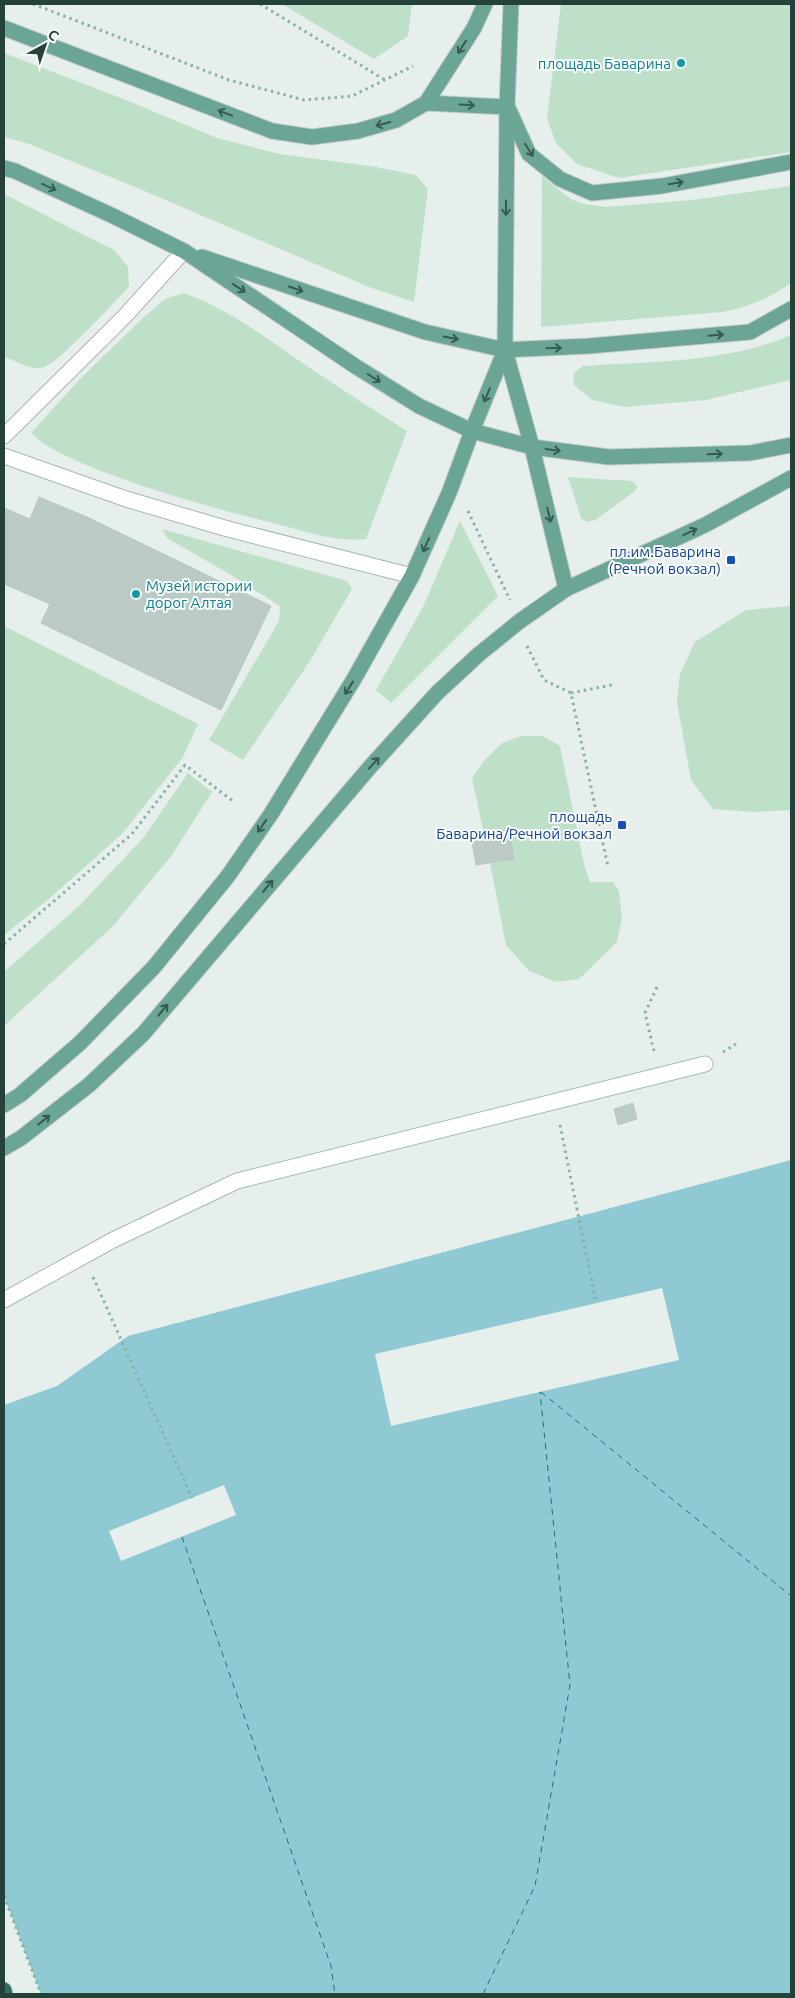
<svg xmlns="http://www.w3.org/2000/svg" width="795" height="1998" viewBox="0 0 795 1998" font-family="Ubuntu,sans-serif">
<style>
.green{fill:#bfe0c8}
.water{fill:#8ec9d4}
.pier{fill:#e6efeb}
.lines{fill:none;stroke-linecap:round;stroke-linejoin:round}
.ferry{stroke:#1c6f80;stroke-width:1;stroke-dasharray:6 5;stroke-linecap:butt}
.building{fill:#bbcac4;stroke:#b8c9c2}
.minor-casing{stroke:#a8b8b2;stroke-width:17}
.major-casing{stroke:#c2cac8;stroke-width:17}
.highway-casing{stroke:#c2cac8;stroke-width:17}
.path{stroke:#86b3a5;stroke-width:3;stroke-dasharray:2.5 4;stroke-linecap:butt}
.minor{stroke:#fff;stroke-width:15}
.major{stroke:#6aa596;stroke-width:15}
.highway{stroke:#2f6f62;stroke-width:15}
.oneway{stroke:#365b51}
.culture-dot{fill:#0f9aa8;stroke:#f7fbf9;stroke-width:2}
.transit-dot{fill:#1a4fb4;stroke:#f7fbf9;stroke-width:2}
.labels{text-anchor:middle;dominant-baseline:central;stroke-width:4;stroke-linejoin:round;paint-order:stroke}
.culture-label{font-size:15px;fill:#0d838f;stroke:#f7fbf9;text-anchor:end}
.transit-label{font-size:15px;fill:#164399;stroke:#f7fbf9;text-anchor:end}
</style>
<rect width="100%" height="100%" fill="#e6efeb"/>
<g class="green">
<path d="M282 4H412L408 36 374 59Z"/>
<path d="M561 4H791V152L619 178 577 164 556 143 547 119Z"/>
<path d="M4 53 131 102 217 138 280 154 376 167 416 175 428 189 414 302 369 287 140 189 29 144 4 137Z"/>
<path d="M542 176 569 198 584 204 605 207 692 200 791 186V283C769 298 749 307 722 312L541 327Z"/>
<path d="M4 194 114 250 128 267 129 287C115 301 59 363 44 367 31 371 15 361 4 356Z"/>
<path d="M184 293C225 308 260 333 295 358 332 383 369 407 407 431L366 539C337 543 305 531 276 524 217 509 158 493 101 471 77 461 50 451 31 433L80 379 144 317 165 299Z"/>
<path d="M791 335V380L706 400 624 407 592 400 573 384 574 373 583 366C653 361 727 363 791 335Z"/>
<path d="M568 477 632 481 637 486 635 491 595 520 587 522 581 518Z"/>
<path d="M460 521 498 596 391 703 376 690 423 607Z"/>
<path d="M162 529 347 581 352 589 310 661 243 760 209 740 279 621 280 606 231 575 167 538Z"/>
<path d="M791 606V810L754 812 713 809 691 780 677 702 680 674 695 642 746 610Z"/>
<path d="M4 626 198 724 183 757 122 834 50 898 4 935Z"/>
<path d="M521 736H543L560 746 584 864 590 882H613L619 891 622 918 617 942 579 979 556 982 529 971 506 945 490 863 509 830 484 834 472 778 484 761 502 743Z"/>
<path d="M188 773 212 792 172 855 113 926 4 1026V972L80 905 144 837Z"/>
</g>
<path class="water" d="M791 1160V1994H4V1405L57 1386 128 1336Z"/>
<g class="pier">
<path d="M662 1288 679 1360 391 1426 375 1354Z"/>
<path d="M224 1485 236 1515 121 1561 109 1531Z"/>
<path d="M4 1896 41 1994H4Z"/>
</g>
<g class="lines">
<g class="ferry">
<path d="M541 1392 791 1596"/>
<path d="M182 1537 331 1966 335 1994"/>
<path d="M483 1994 535 1886 570 1685 540 1392"/>
</g>
</g>
<g class="building">
<path d="M39 497 87 517 271 606 221 710 41 623 50 604 4 584V508L30 519Z"/>
<path d="M509 830 514 859 476 865 471 836Z"/>
<path d="M633 1103 637 1119 618 1125 614 1109Z"/>
</g>
<g class="lines">
<defs>
<g id="minor">
<path d="M4 436 124 317 184 251"/>
<path d="M4 456 126 499 228 529 412 576"/>
<path d="M4 1300 113 1240 237 1181 705 1064"/>
</g>
<g id="major">
<path d="M511 4 507 107 505 350 532 447 566 589"/>
<path d="M4 28 272 131 312 137 358 131 396 120 426 103 474 28 485 4"/>
<path d="M426 103 507 107"/>
<path d="M509 110 529 154 560 179 592 193 662 186 791 162"/>
<path d="M4 168 15 171 111 215 184 251 355 366 419 406 472 431 532 447 609 457 750 453 791 445"/>
<path d="M202 257 425 332 505 350 589 346 750 332 791 309"/>
<path d="M4 1105 20 1095 80 1043 154 967 228 876 271 814 354 679 412 576 449 493 472 431 505 350"/>
<path d="M4 1148 21 1138 89 1085 143 1034 370 767 437 693 478 655 520 621 566 589 705 525 791 478"/>
</g>
<path id="highway" d="M4 1990 5 1994"/>
</defs>
<use href="#minor" class="minor-casing"/>
<use href="#major" class="major-casing"/>
<use href="#highway" class="highway-casing"/>
<g class="path">
<path d="M33 4 229 80 304 100 352 96 413 66"/>
<path d="M260 4 385 80"/>
<path d="M468 511 510 600"/>
<path d="M527 646 544 680 571 693 608 867"/>
<path d="M571 693 612 685"/>
<path d="M4 944 132 834 185 765 233 801"/>
<path d="M654 1051 645 1013 657 987"/>
<path d="M723 1052 736 1044"/>
<path d="M560 1125 596 1303"/>
<path d="M93 1277 192 1498"/>
<path d="M4 1896 41 1994"/>
</g>
<use href="#minor" class="minor"/>
<use href="#major" class="major"/>
<use href="#highway" class="highway"/>
</g>
<defs><path id="oneway-shaft" d="M-6 0H5M1.5-3L5.5 0L1.5 3" fill="none" stroke-width="1.6" stroke-linecap="round" stroke-linejoin="round" transform="scale(1.25)"/></defs>
<g class="oneway">
<use href="#oneway-shaft" transform="translate(462 47) rotate(122)"/>
<use href="#oneway-shaft" transform="translate(467 105) rotate(3)"/>
<use href="#oneway-shaft" transform="translate(225 113) rotate(-159)"/>
<use href="#oneway-shaft" transform="translate(383 124) rotate(164)"/>
<use href="#oneway-shaft" transform="translate(529 150) rotate(57)"/>
<use href="#oneway-shaft" transform="translate(676 183) rotate(-10)"/>
<use href="#oneway-shaft" transform="translate(49 187) rotate(24)"/>
<use href="#oneway-shaft" transform="translate(506 208) rotate(90)"/>
<use href="#oneway-shaft" transform="translate(239 288) rotate(34)"/>
<use href="#oneway-shaft" transform="translate(296 289) rotate(19)"/>
<use href="#oneway-shaft" transform="translate(716 335) rotate(-5)"/>
<use href="#oneway-shaft" transform="translate(451 338) rotate(12)"/>
<use href="#oneway-shaft" transform="translate(554 348) rotate(-2)"/>
<use href="#oneway-shaft" transform="translate(374 378) rotate(32)"/>
<use href="#oneway-shaft" transform="translate(487 395) rotate(113)"/>
<use href="#oneway-shaft" transform="translate(553 450) rotate(8)"/>
<use href="#oneway-shaft" transform="translate(715 454) rotate(-2)"/>
<use href="#oneway-shaft" transform="translate(549 515) rotate(76)"/>
<use href="#oneway-shaft" transform="translate(690 532) rotate(-25)"/>
<use href="#oneway-shaft" transform="translate(426 545) rotate(114)"/>
<use href="#oneway-shaft" transform="translate(349 688) rotate(122)"/>
<use href="#oneway-shaft" transform="translate(374 763) rotate(-48)"/>
<use href="#oneway-shaft" transform="translate(262 826) rotate(125)"/>
<use href="#oneway-shaft" transform="translate(268 886) rotate(-50)"/>
<use href="#oneway-shaft" transform="translate(163 1010) rotate(-50)"/>
<use href="#oneway-shaft" transform="translate(44 1120) rotate(-38)"/>
</g>
<g class="culture-dot">
<circle cx="681" cy="63" r="5"/>
<circle cx="136" cy="594" r="5"/>
</g>
<g class="transit-dot">
<rect x="726" y="555" width="10" height="10" rx="2.5"/>
<rect x="617" y="820" width="10" height="10" rx="2.5"/>
</g>
<g class="labels">
<g class="culture-label">
<text x="671" y="63">площадь Баварина</text>
<text x="146" y="585" text-anchor="start">Музей истории<tspan x="146" dy="17">дорог Алтая</tspan></text>
</g>
<g class="transit-label">
<text x="721" y="551">пл.им.Баварина<tspan x="721" dy="17">(Речной вокзал)</tspan></text>
<text x="612" y="816">площадь<tspan x="612" dy="17">Баварина/Речной вокзал</tspan></text>
</g>
</g>
<rect width="795" height="1998" fill="none" stroke="#24423a" stroke-width="10"/>
<g transform="translate(45 45) rotate(40)" stroke="#f7fbf9" stroke-width="4" paint-order="stroke">
<path d="M0-4L9 19L0 12L-9 19Z" fill="#24423a"/>
<text y="-8" font-size="14" font-weight="bold" text-anchor="middle" fill="#24423a">С</text>
</g>
</svg>
